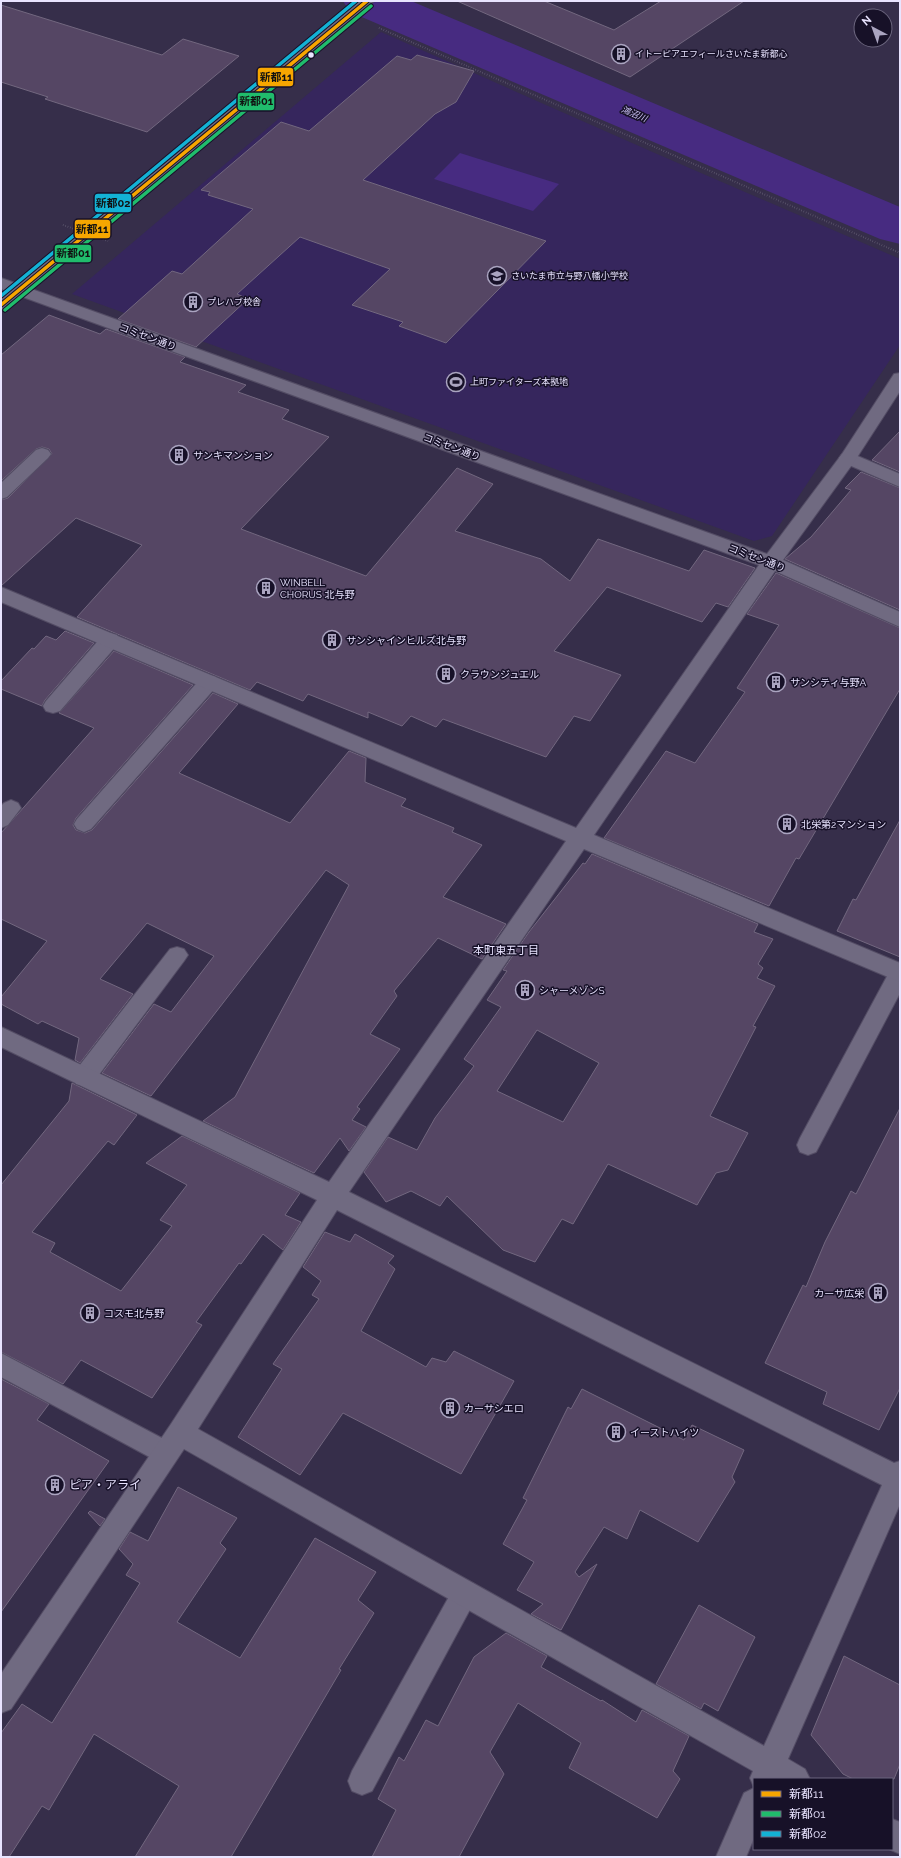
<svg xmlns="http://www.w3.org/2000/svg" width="901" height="1858" viewBox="0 0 901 1858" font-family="Raleway,'Noto Sans JP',sans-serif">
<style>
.built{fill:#36265d}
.water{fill:#472b81}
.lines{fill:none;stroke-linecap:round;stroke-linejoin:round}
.river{fill:#472b81;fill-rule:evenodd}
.building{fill:#554664;stroke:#72677f;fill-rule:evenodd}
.service-casing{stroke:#534c64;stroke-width:2}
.minor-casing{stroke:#534c64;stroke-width:2}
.secondary-casing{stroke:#534c64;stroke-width:2}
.path{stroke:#6a657a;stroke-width:2;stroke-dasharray:0.5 2;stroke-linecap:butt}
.service{fill:#706a81;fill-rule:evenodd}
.minor{fill:#706a81;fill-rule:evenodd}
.secondary{fill:#706a81;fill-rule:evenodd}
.path-bridge{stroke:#6a657a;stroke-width:2;stroke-dasharray:0.5 2;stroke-linecap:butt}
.bus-1-casing{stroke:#171128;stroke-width:5.5}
.bus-2-casing{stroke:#171128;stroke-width:5.5}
.bus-3-casing{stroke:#171128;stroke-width:5.5}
.bus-1{stroke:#f7a600;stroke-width:3.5}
.bus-2{stroke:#20bc6c;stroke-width:3.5}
.bus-3{stroke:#13b2d5;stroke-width:3.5}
.bus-dot{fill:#e9e4ff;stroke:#171128;stroke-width:1.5}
.labels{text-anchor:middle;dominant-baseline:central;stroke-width:3;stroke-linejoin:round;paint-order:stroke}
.far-poi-label{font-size:9px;fill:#e9e4ff;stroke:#171128;text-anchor:start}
.far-water-label{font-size:9px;font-style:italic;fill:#ccc3f5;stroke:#171128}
.street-label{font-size:10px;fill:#e9e4ff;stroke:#171128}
.poi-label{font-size:10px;fill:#e9e4ff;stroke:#171128;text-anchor:start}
.neighbourhood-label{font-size:11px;fill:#e9e4ff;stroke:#171128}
.near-poi-label{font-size:12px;fill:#e9e4ff;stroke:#171128;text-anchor:start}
.line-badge{stroke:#171128;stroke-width:1.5}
.pale-badge-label{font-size:11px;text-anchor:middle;font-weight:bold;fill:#111}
</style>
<rect width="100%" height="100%" fill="#362e4a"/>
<path class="built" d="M381 32 657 154 900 259V345L772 536 754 541 72 294Z"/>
<path class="water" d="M460 153 559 184 533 211 434 179Z"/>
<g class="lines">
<path class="river" d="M343 1H411L900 207V244L880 239 350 12Z"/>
</g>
<g class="building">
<path d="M457 1H544L614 30 661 1H744L630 77Z"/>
<path d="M1 5 162 55 183 39 239 56 147 132 45 99 48 97 1 82Z"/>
<path d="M417 55 474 71 456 102 435 114 363 180 546 241 446 343 399 326 403 322 352 305 390 269 300 237 237 294 248 299 196 347 118 319 172 271 182 274 253 209 208 195 210 192 201 190 281 122 309 131 397 56 411 60Z"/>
<path d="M49 315 100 334 106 329 185 357 180 362 246 385 238 392 289 410 282 419 329 437 241 529 366 576 457 468 493 484 455 531 541 559 570 581 598 539 689 571 704 550 755 568 728 607 716 603 702 622 607 587 554 651 621 675 590 721 574 716 546 757 443 719 436 727 411 716 402 726 368 712V718L308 694 303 701 257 682 250 690 77 617 142 545 76 518 1 586V500L8 498 52 454 49 449 42 447 36 449 1 481V355Z"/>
<path d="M900 431V472L872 460Z"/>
<path d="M861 472 900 488V610L785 559 811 537 851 490 845 488Z"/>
<path d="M776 573 900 628V689L799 859 796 858 769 906 604 838 666 751 695 763 745 692 737 688 779 625 747 614Z"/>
<path d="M65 631 94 643 45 700 42 706 1 689V681L32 648 34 649 46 636 56 640Z"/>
<path d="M114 651 193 685 76 818 73 825 76 830 85 833 92 830 213 693 238 704 179 773 290 823 349 751 366 758 365 782 406 799 401 806 454 828 452 832 482 845 443 897 506 924 482 959 438 938 394 991 397 996 370 1034 400 1049 357 1107 360 1109 352 1120 366 1127 349 1151 340 1138 314 1173 203 1121 235 1097 349 885 326 870 151 1096 102 1073 154 1004 171 1012 214 956 147 923 100 979 133 994 80 1063 75 1060 79 1038 42 1021 38 1024 1 1004V997L47 941 1 919V833L94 728 59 713Z"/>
<path d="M900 820V957L837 931 853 899 856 900Z"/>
<path d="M592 854 758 924 754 932 773 939 758 964 763 968 757 978 775 986 753 1026 756 1027 710 1116 748 1133 728 1170 716 1173 697 1205 608 1164 573 1224 562 1219 535 1262 503 1250 447 1196 440 1206 411 1191 386 1202 364 1172 388 1137 417 1150 435 1118 474 1066 464 1059 501 1007 487 1000 507 971 503 970 529 932 583 863 585 864ZM537 1030 599 1063 563 1122 497 1091Z"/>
<path d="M72 1083 137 1115 114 1145 108 1141 32 1232 55 1243 50 1252 121 1291 172 1226 160 1220 187 1185 146 1163 182 1136 300 1193 285 1215 301 1222 283 1250 263 1234 241 1264 239 1263 196 1322 202 1325 152 1398 81 1360 63 1384 1 1352V1185L69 1101Z"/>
<path d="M900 1108V1388L879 1430 823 1404 827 1392 765 1363 803 1285 806 1287 825 1242 851 1191 856 1194Z"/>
<path d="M325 1232 350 1242 355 1234 394 1256 388 1263 395 1269 361 1331 426 1367 432 1358 446 1362 454 1351 514 1381 461 1474 343 1413 300 1475 238 1437 282 1369 273 1364 319 1299 312 1295 321 1281 303 1267Z"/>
<path d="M1 1379 49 1404 37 1420 109 1461 1 1612Z"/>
<path d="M582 1389 684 1440 692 1425 744 1450 732 1477 735 1482 698 1542 640 1510 627 1539 604 1527 575 1572 579 1577 597 1564 561 1630 531 1614 543 1604 517 1590 534 1562 503 1544 527 1500 523 1498 568 1407 571 1409Z"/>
<path d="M178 1487 237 1518 220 1543 226 1549 177 1622 240 1658 315 1538 376 1572 358 1600 374 1613 339 1669 341 1670 231 1857H135L179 1786 94 1734 49 1810 42 1806 9 1857H1V1733L22 1704 52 1723 140 1583 126 1575 133 1564 119 1549 130 1532 148 1541Z"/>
<path d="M90 1511 105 1519 100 1526 88 1513Z"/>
<path d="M699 1605 755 1637 718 1711 704 1703 701 1709 656 1684Z"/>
<path d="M506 1633 547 1656 541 1667 601 1701 602 1700 636 1722 642 1710 689 1736 673 1771 680 1779 657 1818 569 1768 581 1743 518 1703 490 1752 504 1774 459 1857H372L396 1810 378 1799 399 1757 404 1761 426 1720 438 1726 474 1657Z"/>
<path d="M844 1656 900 1685V1764L894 1779H853L843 1774 811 1735Z"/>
</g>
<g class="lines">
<defs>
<g id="service">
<path d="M42 448 48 450 51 454 48 458 7 497 1 499V483L36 450Z"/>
<path d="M848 452 900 474V487L842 462 839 458 842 454Z"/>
<path d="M110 633 117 635 119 640 117 645 60 711 53 713 46 711 43 706 46 701 103 635Z"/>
<path d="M209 675 216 677 218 682 216 687 91 829 84 832 77 829 74 824 77 819 202 677Z"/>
<path d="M11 800 18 803 21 808 8 825 1 828V806L4 803Z"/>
<path d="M177 947 184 949 188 955 184 961 92 1084 84 1086 76 1084 73 1077 76 1070 170 949Z"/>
<path d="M900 964V993L816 1152 808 1155 800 1152 797 1145 800 1138 892 967Z"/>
<path d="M1 1353 175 1445 179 1453 175 1461 166 1465 157 1461 1 1377Z"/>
<path d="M465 1580 474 1584 478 1593 474 1602 372 1791 362 1795 352 1791 348 1781 352 1771 456 1584Z"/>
</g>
<g id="minor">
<path d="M1 278 767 554 842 454 894 374 900 373V391L854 462 783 560 900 612V627L775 571 594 835 900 963V982L584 849 349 1192 894 1463 900 1461V1504L788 1759 805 1769 810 1779H754V1787L750 1778 753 1771 184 1449 11 1709 1 1713V1674L171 1424 317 1200 1 1047V1027L329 1182 566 841 1 602V587L576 828 759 565 1 289ZM337 1210 882 1485 764 1746 198 1429Z"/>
<path d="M754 1788V1838L746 1857H716L744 1793Z"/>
<path d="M892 1819 900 1822V1854L889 1849H892Z"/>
</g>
<path id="secondary" d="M358 1H374L7 309 1 310V297Z"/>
</defs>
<use href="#service" class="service-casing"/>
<use href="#minor" class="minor-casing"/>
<use href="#secondary" class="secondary-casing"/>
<path class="path" d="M379 28 900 253"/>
<use href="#service" class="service"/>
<use href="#minor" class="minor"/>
<use href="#secondary" class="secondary"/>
<path class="path-bridge" d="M63 225 108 241"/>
<defs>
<path id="bus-1" d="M1 305 367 1"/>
<path id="bus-2" d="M5 310 371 6"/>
<path id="bus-3" d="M1 296 356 1"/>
</defs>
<use href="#bus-1" class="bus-1-casing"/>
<use href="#bus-2" class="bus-2-casing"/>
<use href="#bus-3" class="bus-3-casing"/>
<use href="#bus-1" class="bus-1"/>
<use href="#bus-2" class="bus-2"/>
<use href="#bus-3" class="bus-3"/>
</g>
<defs>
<symbol id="building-ring" viewBox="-11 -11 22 22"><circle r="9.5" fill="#171128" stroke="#aaa4c0" stroke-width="1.5"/><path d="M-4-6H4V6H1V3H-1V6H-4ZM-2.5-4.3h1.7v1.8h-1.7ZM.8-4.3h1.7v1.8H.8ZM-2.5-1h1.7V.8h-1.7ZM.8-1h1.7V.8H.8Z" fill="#aaa4c0"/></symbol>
<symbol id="school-ring" viewBox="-11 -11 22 22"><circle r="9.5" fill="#171128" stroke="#aaa4c0" stroke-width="1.5"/><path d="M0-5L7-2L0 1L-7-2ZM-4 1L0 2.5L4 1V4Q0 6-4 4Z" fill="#aaa4c0"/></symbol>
<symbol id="stadium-ring" viewBox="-11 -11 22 22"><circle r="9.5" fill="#171128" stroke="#aaa4c0" stroke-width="1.5"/><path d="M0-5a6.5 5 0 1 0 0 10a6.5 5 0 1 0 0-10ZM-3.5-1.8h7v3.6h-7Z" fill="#aaa4c0"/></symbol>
</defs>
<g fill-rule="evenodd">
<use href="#building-ring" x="610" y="43" width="22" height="22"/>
<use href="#school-ring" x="486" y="265" width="22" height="22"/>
<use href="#building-ring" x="182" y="291" width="22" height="22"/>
<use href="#stadium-ring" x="445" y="371" width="22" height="22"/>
<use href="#building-ring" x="168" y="444" width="22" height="22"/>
<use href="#building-ring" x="255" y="577" width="22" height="22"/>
<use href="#building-ring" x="321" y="629" width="22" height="22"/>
<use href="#building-ring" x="435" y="663" width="22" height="22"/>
<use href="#building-ring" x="765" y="671" width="22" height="22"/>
<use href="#building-ring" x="776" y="813" width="22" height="22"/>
<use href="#building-ring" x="514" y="979" width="22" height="22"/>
<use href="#building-ring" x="867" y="1282" width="22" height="22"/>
<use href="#building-ring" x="79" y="1302" width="22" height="22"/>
<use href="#building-ring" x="439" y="1397" width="22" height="22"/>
<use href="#building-ring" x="605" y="1421" width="22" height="22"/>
<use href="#building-ring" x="44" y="1474" width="22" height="22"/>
</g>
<circle class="bus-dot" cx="311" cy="55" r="3.5"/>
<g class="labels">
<g class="far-poi-label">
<text x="635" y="54">イトーピアエフィールさいたま新都心</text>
<text x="511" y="276">さいたま市立与野八幡小学校</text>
<text x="207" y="302">プレハブ校舎</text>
<text x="470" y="382">上町ファイターズ本拠地</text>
</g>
<g class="far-water-label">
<text transform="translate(634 114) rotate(23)">鴻沼川</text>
</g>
<g class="street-label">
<text transform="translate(148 337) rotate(20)">コミセン通り</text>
<text transform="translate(452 447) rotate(20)">コミセン通り</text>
<text transform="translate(757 558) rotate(21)">コミセン通り</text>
</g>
<g class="poi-label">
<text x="193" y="455">サンキマンション</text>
<text x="280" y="582">WINBELL<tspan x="280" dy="12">CHORUS 北与野</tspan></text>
<text x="346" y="640">サンシャインヒルズ北与野</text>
<text x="460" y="674">クラウンジュエル</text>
<text x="790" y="682">サンシティ与野A</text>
<text x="801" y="824">北栄第2マンション</text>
<text x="539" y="990">シャーメゾンS</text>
<text x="864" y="1293" text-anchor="end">カーサ広栄</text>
<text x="104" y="1313">コスモ北与野</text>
<text x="464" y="1408">カーサシエロ</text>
<text x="630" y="1432">イーストハイツ</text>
</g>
<g class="neighbourhood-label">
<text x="506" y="950">本町東五丁目</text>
</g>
<g class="near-poi-label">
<text x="69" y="1485">ピア・アライ</text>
</g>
</g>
<g class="line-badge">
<rect x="257" y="67" width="37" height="20" rx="4" fill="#f7a600"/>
<rect x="237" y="92" width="38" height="19" rx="4" fill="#20bc6c"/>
<rect x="94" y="193" width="38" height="20" rx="4" fill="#13b2d5"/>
<rect x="74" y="219" width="37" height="20" rx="4" fill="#f7a600"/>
<rect x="54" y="244" width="38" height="19" rx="4" fill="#20bc6c"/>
</g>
<g class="pale-badge-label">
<text x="276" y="81">新都11</text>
<text x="256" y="105">新都01</text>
<text x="113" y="207">新都02</text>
<text x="92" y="233">新都11</text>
<text x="73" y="257">新都01</text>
</g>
<rect width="901" height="1858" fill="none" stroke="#e9e4ff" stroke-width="4"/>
<rect x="753" y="1778" width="140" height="72" fill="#171128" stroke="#6b657e"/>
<rect x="761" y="1791" width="20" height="6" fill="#f7a600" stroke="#6b657e"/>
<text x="789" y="1798" font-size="12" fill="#e9e4ff">新都11</text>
<rect x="761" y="1811" width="20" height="6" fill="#20bc6c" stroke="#6b657e"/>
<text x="789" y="1818" font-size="12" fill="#e9e4ff">新都01</text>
<rect x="761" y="1831" width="20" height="6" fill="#13b2d5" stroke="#6b657e"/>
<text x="789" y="1838" font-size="12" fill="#e9e4ff">新都02</text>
<g transform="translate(873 28) rotate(319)"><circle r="19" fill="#171128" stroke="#6b657e"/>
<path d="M0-3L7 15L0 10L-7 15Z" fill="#aaa4c0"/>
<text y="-6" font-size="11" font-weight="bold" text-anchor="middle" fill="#e9e4ff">N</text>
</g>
</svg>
